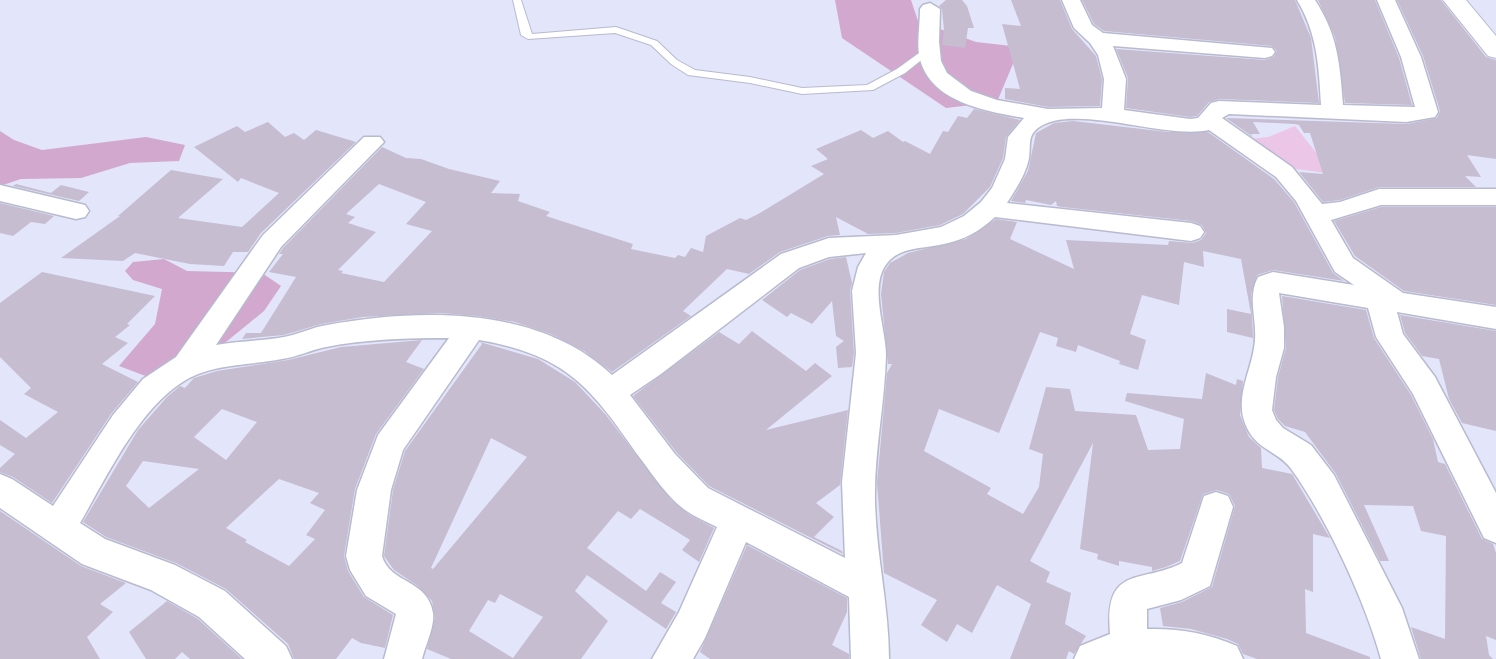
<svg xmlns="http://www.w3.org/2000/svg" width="1496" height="659" viewBox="0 0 1496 659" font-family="'Asap Condensed',sans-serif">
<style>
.green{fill:#ebc6e7}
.forest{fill:#d2a8ce}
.building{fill:#c6bdd1;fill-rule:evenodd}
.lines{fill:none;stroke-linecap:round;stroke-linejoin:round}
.lane-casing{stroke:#b8bacf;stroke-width:2}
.street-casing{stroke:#b8bacf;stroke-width:3}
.secondary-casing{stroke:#b8bacf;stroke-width:2}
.lane{fill:#fff;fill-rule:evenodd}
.street{fill:#fff;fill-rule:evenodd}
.secondary{fill:#fff;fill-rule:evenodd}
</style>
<rect width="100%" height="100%" fill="#e3e5fb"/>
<path class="green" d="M1295 126 1333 174 1282 167 1250 139 1268 137Z"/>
<g class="forest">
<path d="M835 0H911L918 21 976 42 1020 47 997 102 946 108 842 38Z"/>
<path d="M0 131 14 140 42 150 146 137 185 145 179 161 130 163 81 178 21 179 0 186Z"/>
<path d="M164 259 187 271 262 273 281 286 264 311 172 386 119 366 155 324 162 289 133 280 125 271 133 262Z"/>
</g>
<g class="building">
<path d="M946 0H962L967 6 974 28H968L965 48 942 45 944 30 942 9 939 6Z"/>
<path d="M1011 0H1060L1072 29 1096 56 1102 79 1100 106 1048 107 1005 99V88L1020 89 1002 24 1021 26Z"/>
<path d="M1082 0H1295L1311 38 1319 103 1219 99 1209 102 1197 116 1190 117 1126 108 1128 78 1116 49 1265 60 1274 57 1277 51 1272 46 1104 31 1094 24Z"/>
<path d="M1318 0H1375L1399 58 1412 105 1345 103 1335 37Z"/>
<path d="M1397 0H1441L1486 57 1496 60V159L1467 155 1481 177 1465 176 1476 187H1379L1340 200 1323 202 1299 172 1323 174 1310 133H1304L1299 125 1295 124 1253 122 1260 134H1251L1253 137 1226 118 1406 124 1437 118 1440 111 1423 56Z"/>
<path d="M974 109 1020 120 1006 137 1003 158 990 187 963 214 940 225 896 233 868 234 836 217 840 235 828 236 780 252 749 274 727 269 683 311 691 316 612 372 584 351 551 334 515 322 478 316 440 313 363 317 321 324 284 335 242 339 246 333H261L296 277 269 272 283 254H279L283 248 382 147 406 158 421 159 449 169 500 181 491 193 520 194 518 201 550 212 546 216 633 244 631 249 675 258 678 255 685 257 691 248 703 252 706 236 740 218 746 220 760 213 824 174 811 166 828 159 816 149 861 130 873 138 888 131 903 142 905 141 930 154 943 131 948 132 958 116 967 118ZM379 184 426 202 406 224 432 231 384 282 341 273 343 271 338 270 376 232 348 223 355 217 346 214Z"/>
<path d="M1073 121 1168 132H1208L1274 179 1294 202 1333 273 1344 281 1273 270 1257 275 1251 294 1253 338 1227 332V309L1251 314 1241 259 1203 251 1204 267 1184 262 1179 305 1142 295 1130 334 1146 340 1138 370 1119 364 1120 361 1078 345 1076 352 1056 346 1058 338 1040 332 999 433 939 409 924 451 991 488 987 494 1023 514 1039 487 1043 454 1029 449 1046 387 1070 389 1075 411 1136 415 1148 450 1180 449 1184 419 1125 401 1127 393 1202 399 1206 373 1236 385 1237 379 1243 381 1240 415 1249 437 1261 448 1262 468 1292 474 1330 538 1313 534V592L1305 589 1306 633 1370 657V659H1257L1243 654 1238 644 1227 639 1191 629 1163 626 1160 608 1182 602 1212 587 1235 506 1229 494 1217 490 1203 494 1180 561 1166 567 1152 571V567L1119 561V566L1097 559 1098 554 1080 549 1093 443 1030 561 1050 572 1046 582 1071 593 1065 624 1086 636 1074 654 1069 651 1066 659H1010L1031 604 997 585 972 633 957 624 947 642 921 625 937 600 884 573 877 483 887 373 892 364H888L881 294 884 272 890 263 908 253 966 239 996 219 1017 222 1010 239 1074 269 1066 240 1168 245 1169 241 1192 243 1201 240 1206 233 1202 225 1191 221 1062 207 1057 206 1056 201 1051 205 1026 200 1025 203 1011 201 1028 171 1036 133 1054 123Z"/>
<path d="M268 122 285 137 294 133 304 140 316 130 356 142 261 233 248 252H233L224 266 190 264 135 253 123 261 61 258 120 216H118L171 170 223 179 178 218 242 227 279 193 241 178 238 182 194 147 237 126 245 132Z"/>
<path d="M16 184 51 193 61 185 89 192 79 201 13 186Z"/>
<path d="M0 203 54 216 45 224 31 222 13 236 0 233Z"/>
<path d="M1381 207H1496V305L1404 291 1355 256 1334 221Z"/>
<path d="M846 257 852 283 850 291 854 353 852 367 838 368 836 347 844 341 836 336 832 301 812 324 791 313 787 317 762 300 800 270 830 259Z"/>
<path d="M42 272 155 296 127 324 130 325 115 337 128 343 102 364 138 382 111 414 52 503 13 477 0 472V468L15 454 0 445V420L26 438 58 412 24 394 31 388 0 357V303Z"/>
<path d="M1282 296 1366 310 1374 338 1411 395 1433 439 1438 462 1445 464 1482 539 1493 544 1496 553V640L1486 636 1489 655 1493 659H1421L1411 627 1445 639 1446 536 1421 531 1413 506 1364 505 1389 561H1380L1336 474 1305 432 1285 426 1278 419 1274 410 1278 377 1286 348Z"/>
<path d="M1400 315 1496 331V431L1462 423 1449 399 1439 359 1422 356 1405 333Z"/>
<path d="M752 331 806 371 815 363 832 376 766 430 848 410 840 485 816 503 834 517 814 537 842 551 843 554 709 486 677 453 633 396 719 332 739 344Z"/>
<path d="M422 340 406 362 424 369 376 434 355 489 344 556 348 571 364 597 393 615 385 648 361 643 352 638 336 659H294L288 644 226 589 176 563 106 537 83 522 138 430 167 397 180 386 185 388 194 378 217 371 288 360 341 347ZM222 409 257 422 226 460 194 437ZM143 461 199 469 149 508 126 486ZM279 479 319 493 310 503 325 510 306 535 315 539 289 566 245 542 247 540 226 528Z"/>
<path d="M480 342 538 359 575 382 606 415 671 500 688 514 714 528 699 562 682 550 690 540 671 528 640 509 631 519 618 511 587 548 646 591 660 572 676 582 661 603 676 612 666 629 587 575 575 591 608 621 581 659H451L427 649 435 618 432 601 418 586 394 570 384 556 393 490 405 451 482 344ZM491 438 527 457 433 569 431 568ZM500 594 543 617 513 658 469 631 488 600 495 603Z"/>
<path d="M0 511 81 566 126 583 100 604 113 612 87 637 100 659H0Z"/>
<path d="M747 545 847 598V612L832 645 849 654V659H710L700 652Z"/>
<path d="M167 601 198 619 242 659H190L182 652 175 659H146L129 632Z"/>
</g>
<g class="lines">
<defs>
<path id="lane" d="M513 0H521L532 34 616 27 657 41 677 60 695 70 750 77 802 88 867 85 897 69 926 48 934 50 905 73 873 90 802 94 750 83 688 75 671 64 651 45 615 33 528 39 521 35Z"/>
<g id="street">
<path d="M1062 0H1080L1092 25 1103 33 1272 48 1275 52 1272 56 1265 58 1113 46 1126 79 1124 110 1190 119 1198 118 1211 103 1219 101 1321 105C1319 66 1317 33 1297 0H1315C1338 35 1340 65 1343 105L1415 107 1401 57 1377 0H1395L1421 57 1438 112 1435 117 1406 122 1229 114 1222 118 1292 167 1322 204 1340 202 1379 189H1496V205H1381L1331 220 1353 258 1403 293 1496 307V329L1397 312 1403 334 1435 377 1496 493V543L1484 538 1413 394 1376 337 1368 308 1279 293 1284 327V348L1276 377 1272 410 1276 420 1283 428 1311 445 1334 475 1402 608 1419 659H1381C1365 601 1327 519 1292 470 1280 452 1257 450 1247 428 1245 423 1242 416 1242 410 1240 389 1251 368 1254 348 1259 323 1246 299 1258 277L1273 272 1354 285 1335 272 1296 201 1276 177 1209 130C1165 140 1073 102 1038 128 1027 136 1031 147 1029 158 1026 174 1016 189 1007 203L1191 223 1200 226 1204 232 1200 238 1191 241 995 217C980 231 964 240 944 244 925 249 902 246 888 262 868 285 886 328 886 355 885 404 874 452 875 501 876 555 889 605 889 659H851L849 597 746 542 705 638 693 659H652L679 612 717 527C707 522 695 517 685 510 667 497 653 475 640 458 593 391 570 357 485 341L479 340 403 450 391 490 382 556C390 584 428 579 433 613 435 626 425 646 422 659H384L396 614 366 596 350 570 346 556 357 490 378 435 449 338C408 338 366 339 326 347 311 350 297 357 282 359 248 366 210 363 181 383 137 412 106 478 80 523L105 539 175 565 225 591 286 646 292 659H245L199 617 151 590 82 564 0 508V474L12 479 53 506 113 415 143 379 176 357 263 235 364 137H380L384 142 281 247 216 345C238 341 261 341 284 337 299 334 313 327 327 325 422 308 539 306 612 375L781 254 829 238 896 235 941 227 964 216 981 202 992 188 1005 159 1008 137 1024 118C985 111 928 102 919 55 917 40 920 24 920 9L923 5 930 3 940 9 939 42 941 61 947 73 971 91 997 100 1048 109 1102 108 1104 79 1098 55 1090 43 1074 28ZM866 253 858 267 852 291 856 353 842 482 845 558 708 488 675 454 630 395 661 374 799 268 829 257Z"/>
<path d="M0 185 85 205 89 211 85 217 76 219 0 201Z"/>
<path d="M1216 492 1228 496 1233 507 1210 586 1181 600 1147 609V629C1178 628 1208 633 1237 646L1243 659H1074L1080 646 1110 634C1104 564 1141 584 1182 563L1204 496Z"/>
</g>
<path id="secondary" d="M1443 0H1466L1496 36V58L1488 56Z"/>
</defs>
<use href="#lane" class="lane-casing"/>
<use href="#street" class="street-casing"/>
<use href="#secondary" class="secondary-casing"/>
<use href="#lane" class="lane"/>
<use href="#street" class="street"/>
<use href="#secondary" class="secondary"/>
</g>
</svg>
